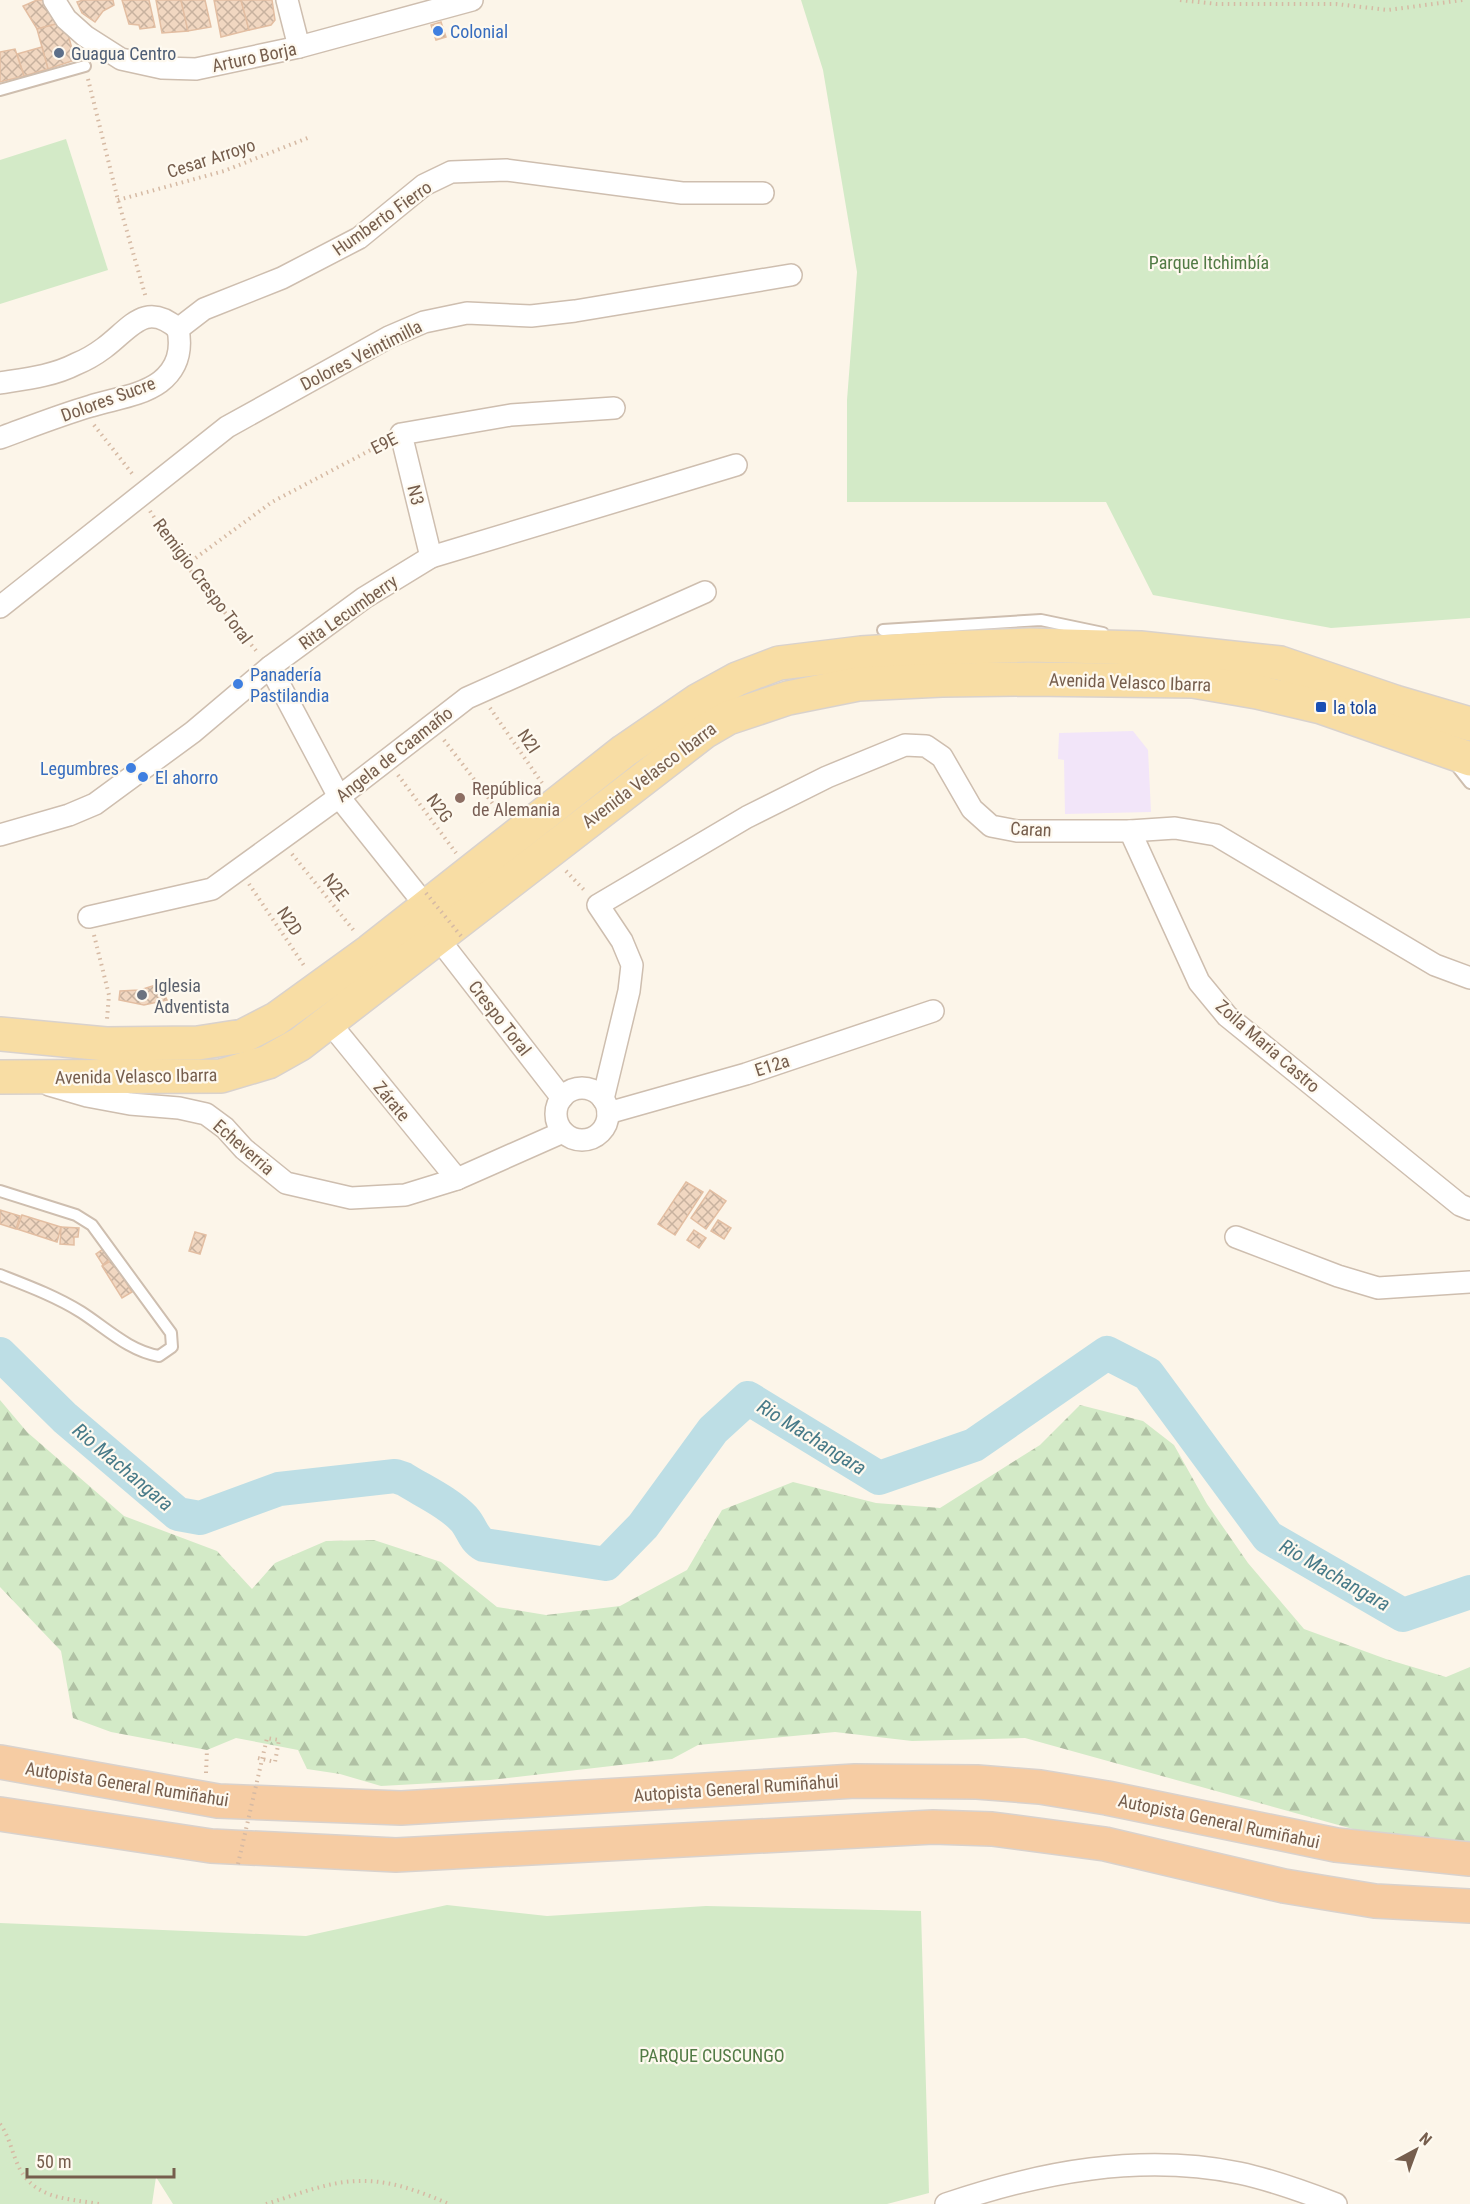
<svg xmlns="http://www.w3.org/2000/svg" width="1470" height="2204" viewBox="0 0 1470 2204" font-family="'Roboto Condensed',sans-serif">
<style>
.education{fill:#f2e5f9}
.forest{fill:url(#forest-firs)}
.green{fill:#d3eac7}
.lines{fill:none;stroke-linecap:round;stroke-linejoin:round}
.river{stroke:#bddee5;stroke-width:34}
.building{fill:url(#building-cross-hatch);stroke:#e3bea2;stroke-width:1.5}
.service-casing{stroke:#cebeaf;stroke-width:14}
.minor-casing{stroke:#cebeaf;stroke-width:24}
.primary-casing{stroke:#d9d2cd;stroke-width:36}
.trunk-casing{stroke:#d9d2cd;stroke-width:36}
.path{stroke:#d6baa4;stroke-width:4;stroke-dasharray:1.5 4.5;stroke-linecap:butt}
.service{stroke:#fff;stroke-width:10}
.minor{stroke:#fff;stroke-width:21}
.primary{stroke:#f8dda4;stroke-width:33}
.trunk{stroke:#f6cca3;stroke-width:33}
.path-bridge{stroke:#d6baa4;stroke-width:4;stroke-dasharray:1.5 4.5;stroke-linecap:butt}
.shop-dot{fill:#3f7fe0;stroke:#fef9ef;stroke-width:2}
.service-dot{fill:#5c6f8a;stroke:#fef9ef;stroke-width:2}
.transit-dot{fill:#1a4fb4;stroke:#fef9ef;stroke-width:2}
.education-dot{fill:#8d6e63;stroke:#fef9ef;stroke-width:2}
.worship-dot{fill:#6b7280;stroke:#fef9ef;stroke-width:2}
.labels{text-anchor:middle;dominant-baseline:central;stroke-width:4.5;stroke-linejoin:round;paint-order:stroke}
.shop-label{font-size:18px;fill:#366cbe;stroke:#fef9ef;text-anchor:start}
.service-label{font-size:18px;fill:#4e5e75;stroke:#fef9ef;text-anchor:start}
.street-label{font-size:18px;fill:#765e4d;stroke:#fef9ef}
.park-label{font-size:18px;fill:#527b45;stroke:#fef9ef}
.transit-label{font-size:18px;fill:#164399;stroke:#fef9ef;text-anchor:start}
.education-label{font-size:18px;fill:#785e54;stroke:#fef9ef;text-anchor:start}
.worship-label{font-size:18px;fill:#5b616d;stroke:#fef9ef;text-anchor:start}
.water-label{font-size:20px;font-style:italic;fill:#477a88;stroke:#fef9ef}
</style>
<defs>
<pattern id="forest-firs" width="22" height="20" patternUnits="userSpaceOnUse" patternTransform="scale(1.5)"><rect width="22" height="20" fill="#d3eac7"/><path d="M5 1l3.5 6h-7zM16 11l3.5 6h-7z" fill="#b0c1a4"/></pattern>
<pattern id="building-cross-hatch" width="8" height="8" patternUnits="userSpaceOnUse" patternTransform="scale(1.5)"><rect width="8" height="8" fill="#f1d7c1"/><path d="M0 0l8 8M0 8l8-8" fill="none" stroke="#c8b29f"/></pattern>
</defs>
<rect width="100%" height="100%" fill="#fcf5e9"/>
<path class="education" d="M1133 731 1148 750 1151 812 1065 814 1064 760 1058 759 1059 733Z"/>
<path class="forest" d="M0 1400 27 1432 124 1516 217 1551 252 1589 275 1563 326 1541 374 1540 441 1562 497 1607 546 1615 620 1606 687 1570 722 1510 793 1482 876 1503 940 1508 1040 1445 1080 1405 1143 1421 1174 1445 1207 1504 1248 1563 1304 1629 1386 1659 1446 1677 1470 1667V1842L1378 1836 1025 1738 912 1741 835 1732 698 1745 672 1759 490 1780 381 1786 340 1774 307 1769 298 1750 236 1738 207 1750 111 1732 73 1718 61 1651 0 1587Z"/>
<g class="green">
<path d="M801 0H1470V618L1331 628 1153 595 1106 502H847V400L857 272 823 70Z"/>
<path d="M66 139 108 270 0 304V160Z"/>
<path d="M447 1905 547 1916 706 1906 921 1911 929 2193 887 2204H173L156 2177 152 2204H0V1923L306 1936Z"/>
</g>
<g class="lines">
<path class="river" d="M0 1354 65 1418 178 1514 200 1518 279 1489 395 1476 404 1479C423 1491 448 1502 464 1519 472 1528 473 1539 484 1545L606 1564 643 1526 713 1430 748 1398 879 1478 974 1445 1107 1353 1148 1374 1268 1537 1403 1615 1470 1592"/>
</g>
<g class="building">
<path d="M37 0H44L56 24 37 29 23 6Z"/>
<path d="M83 0H113L114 5 103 11 95 22 82 13 77 2Z"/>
<path d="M122 0H149L155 27 140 29 139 25 129 24Z"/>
<path d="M156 0H181L188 31 162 33Z"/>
<path d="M181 0H205L211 27 188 31Z"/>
<path d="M214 0H241L249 30 221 37Z"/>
<path d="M241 0H272L275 20 271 25 249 30Z"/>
<path d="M441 22 446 37 436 40 431 25Z"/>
<path d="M56 24 68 34 75 60 48 69 37 29Z"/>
<path d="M42 47 48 69 24 76 17 54Z"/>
<path d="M15 49 24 76 0 82V52Z"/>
<path d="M159 984 167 1000 144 1005 119 1000 120 991 140 990Z"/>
<path d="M686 1182 703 1192 675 1235 658 1224Z"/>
<path d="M710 1190 726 1201 706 1229 691 1218Z"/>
<path d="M0 1210 20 1216 16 1229 0 1224Z"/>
<path d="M22 1215 61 1227 57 1242 17 1229Z"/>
<path d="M718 1220 731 1228 724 1239 711 1231Z"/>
<path d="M61 1227 79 1228 78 1237H74V1245L60 1244Z"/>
<path d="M694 1230 706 1238 699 1248 687 1240Z"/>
<path d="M195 1232 206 1235 200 1254 189 1251Z"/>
<path d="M103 1249 109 1260 103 1265 96 1254Z"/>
<path d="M112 1260 132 1292 122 1298 102 1266Z"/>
</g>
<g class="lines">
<defs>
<g id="service">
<path d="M0 90 85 66"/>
<path d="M883 630 1041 620 1103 633"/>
<path d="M1455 764 1470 783"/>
<path d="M0 1191 76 1215 92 1225 171 1333 172 1347 159 1356C129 1351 106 1328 81 1312 55 1296 28 1286 0 1275"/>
</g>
<g id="minor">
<path d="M54 0 66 19 85 36 121 59 162 68 196 69 299 47 472 0"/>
<path d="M287 0 299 47"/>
<path d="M178 329 204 309 282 278 359 238 424 185 451 172 506 170 682 193H763"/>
<path d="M0 383C25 379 53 376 76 364 86 360 96 354 104 348 130 329 145 300 178 329"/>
<path d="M0 438C30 427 60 415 91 406 113 399 141 396 160 382 178 368 182 350 178 329"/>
<path d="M431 557 401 434 511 415 614 408"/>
<path d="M0 607 227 427 389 337 424 322 467 313 531 316 575 311 791 275"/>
<path d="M270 667 339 797 426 906"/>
<path d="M1130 831 1199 982 1227 1016 1460 1205 1470 1209"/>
<path d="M0 835 69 815 95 804 193 732 270 667 364 598 431 557 736 465"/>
<path d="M89 917 212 889 339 797 467 698 705 592"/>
<path d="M438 938 562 1098"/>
<path d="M329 1022 457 1179"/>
<path d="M49 1085 87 1096 130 1104 179 1108 206 1114 225 1128 244 1149 286 1183 351 1198 405 1195 457 1179 563 1132"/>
<circle cx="582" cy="1114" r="26"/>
<path d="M603 1099 629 991 632 965 622 941 598 905 747 817 827 777 905 745 926 746 942 757 972 809 991 826 1017 831H1130L1175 828 1216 835 1435 965 1470 978"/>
<path d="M608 1113 746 1074 933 1011"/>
<path d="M1236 1237 1338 1276 1378 1288 1470 1282"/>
<path d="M946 2204C1040 2172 1140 2153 1239 2173 1272 2180 1305 2192 1336 2204"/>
</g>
<g id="primary">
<path d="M0 1034 106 1044 198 1043 243 1036 276 1019 370 951 624 751 697 701 737 679 779 663 861 653 944 648 1030 645 1140 648 1280 663 1395 702 1470 724"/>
<path d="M0 1077 221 1076 268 1062 300 1044 704 732 728 718 788 698 858 684 942 680 1028 679 1193 681 1257 692 1321 707 1470 759"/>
</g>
<g id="trunk">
<path d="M0 1762 218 1801 401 1808 855 1781 977 1782 1040 1787 1107 1798 1336 1845 1470 1859"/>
<path d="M0 1814 211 1846 396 1855 933 1827 992 1829 1105 1844 1284 1886 1375 1901 1470 1906"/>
</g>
</defs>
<use href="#service" class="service-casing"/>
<use href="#minor" class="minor-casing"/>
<use href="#primary" class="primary-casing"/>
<use href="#trunk" class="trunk-casing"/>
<g class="path">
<path d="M1180 0 1217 4H1336L1388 10 1463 0"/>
<path d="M88 79 118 200 146 298"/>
<path d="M118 200 224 171 310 137"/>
<path d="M94 425 134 476"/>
<path d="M150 511 186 565 258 653"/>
<path d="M186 565 272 502 384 443"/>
<path d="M490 708 542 783"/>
<path d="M444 740 503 817"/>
<path d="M398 775 456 853"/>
<path d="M292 854 355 932"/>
<path d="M566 871 585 891"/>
<path d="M249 884 305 967"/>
<path d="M94 935 109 995 107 1019"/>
<path d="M258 1758 275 1762 279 1740 267 1738"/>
<path d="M206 1773 207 1750"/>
<path d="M0 2124C9 2136 11 2149 17 2163 32 2199 65 2198 99 2204"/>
<path d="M266 2204C296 2195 329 2181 360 2181 391 2180 421 2192 449 2204"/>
</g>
<use href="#service" class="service"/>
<use href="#minor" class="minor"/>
<use href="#primary" class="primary"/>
<use href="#trunk" class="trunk"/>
<g class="path-bridge">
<path d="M426 893 461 936"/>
<path d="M238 1864 267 1738"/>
</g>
</g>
<g class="shop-dot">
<circle cx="438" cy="31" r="6"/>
<circle cx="238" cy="684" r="6"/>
<circle cx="131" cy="768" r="6"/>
<circle cx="143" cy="777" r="6"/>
</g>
<circle class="service-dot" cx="59" cy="53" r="6"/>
<rect class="transit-dot" x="1315" y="701" width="12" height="12" rx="3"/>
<circle class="education-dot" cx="460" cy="798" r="6"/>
<circle class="worship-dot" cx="142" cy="995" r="6"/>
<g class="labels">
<g class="shop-label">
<text x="450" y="31">Colonial</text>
<text x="250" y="674">Panadería<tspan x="250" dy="21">Pastilandia</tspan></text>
<text x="119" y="768" text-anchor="end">Legumbres</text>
<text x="155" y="777">El ahorro</text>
</g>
<g class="service-label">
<text x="71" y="53">Guagua Centro</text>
</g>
<g class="street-label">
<text transform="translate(254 57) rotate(-12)">Arturo Borja</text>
<text transform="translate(211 158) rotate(-18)">Cesar Arroyo</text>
<text transform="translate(382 218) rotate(-35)">Humberto Fierro</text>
<text transform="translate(361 355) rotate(-27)">Dolores Veintimilla</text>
<text transform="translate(108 399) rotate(-20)">Dolores Sucre</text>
<text transform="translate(384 443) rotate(-27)">E9E</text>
<text transform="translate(416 495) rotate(76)">N3</text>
<text transform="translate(203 581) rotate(53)">Remigio Crespo Toral</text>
<text transform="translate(348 612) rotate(-35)">Rita Lecumberry</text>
<text transform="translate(1130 682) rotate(2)">Avenida Velasco Ibarra</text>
<text transform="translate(529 741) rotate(56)">N2I</text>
<text transform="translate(394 754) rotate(-38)">Angela de Caamaño</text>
<text transform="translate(649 775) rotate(-37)">Avenida Velasco Ibarra</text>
<text transform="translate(440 808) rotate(54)">N2G</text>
<text transform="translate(1031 829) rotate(3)">Caran</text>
<text transform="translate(336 887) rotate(52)">N2E</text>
<text transform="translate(290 921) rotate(56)">N2D</text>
<text transform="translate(500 1018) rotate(52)">Crespo Toral</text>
<text transform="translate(1268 1046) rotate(41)">Zoila Maria Castro</text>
<text transform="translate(772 1065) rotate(-18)">E12a</text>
<text transform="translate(136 1076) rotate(-1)">Avenida Velasco Ibarra</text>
<text transform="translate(392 1101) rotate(50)">Zárate</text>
<text transform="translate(244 1147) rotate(41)">Echeverria</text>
<text transform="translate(127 1784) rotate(9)">Autopista General Rumiñahui</text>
<text transform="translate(736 1788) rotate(-4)">Autopista General Rumiñahui</text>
<text transform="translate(1219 1821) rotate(12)">Autopista General Rumiñahui</text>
</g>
<g class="park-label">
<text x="1209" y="262">Parque Itchimbía</text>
<text x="712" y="2055">PARQUE CUSCUNGO</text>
</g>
<g class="transit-label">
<text x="1333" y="707">la tola</text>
</g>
<g class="education-label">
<text x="472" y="788">República<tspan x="472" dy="21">de Alemania</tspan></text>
</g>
<g class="worship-label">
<text x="154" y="985">Iglesia<tspan x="154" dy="21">Adventista</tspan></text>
</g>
<g class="water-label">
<text transform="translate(812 1437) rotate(32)">Rio Machangara</text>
<text transform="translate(123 1467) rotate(40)">Rio Machangara</text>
<text transform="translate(1335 1575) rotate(30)">Rio Machangara</text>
</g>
</g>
<g transform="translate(1416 2150) rotate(41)" stroke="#fef9ef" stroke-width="4.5" paint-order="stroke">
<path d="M0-4.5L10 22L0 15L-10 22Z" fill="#765e4d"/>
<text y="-9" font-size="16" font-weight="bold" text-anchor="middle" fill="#765e4d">N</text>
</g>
<path d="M27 2168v9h147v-9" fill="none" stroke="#765e4d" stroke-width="3"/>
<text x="36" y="2168" font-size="18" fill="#765e4d" stroke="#fef9ef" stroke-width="4.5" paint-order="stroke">50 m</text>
</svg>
